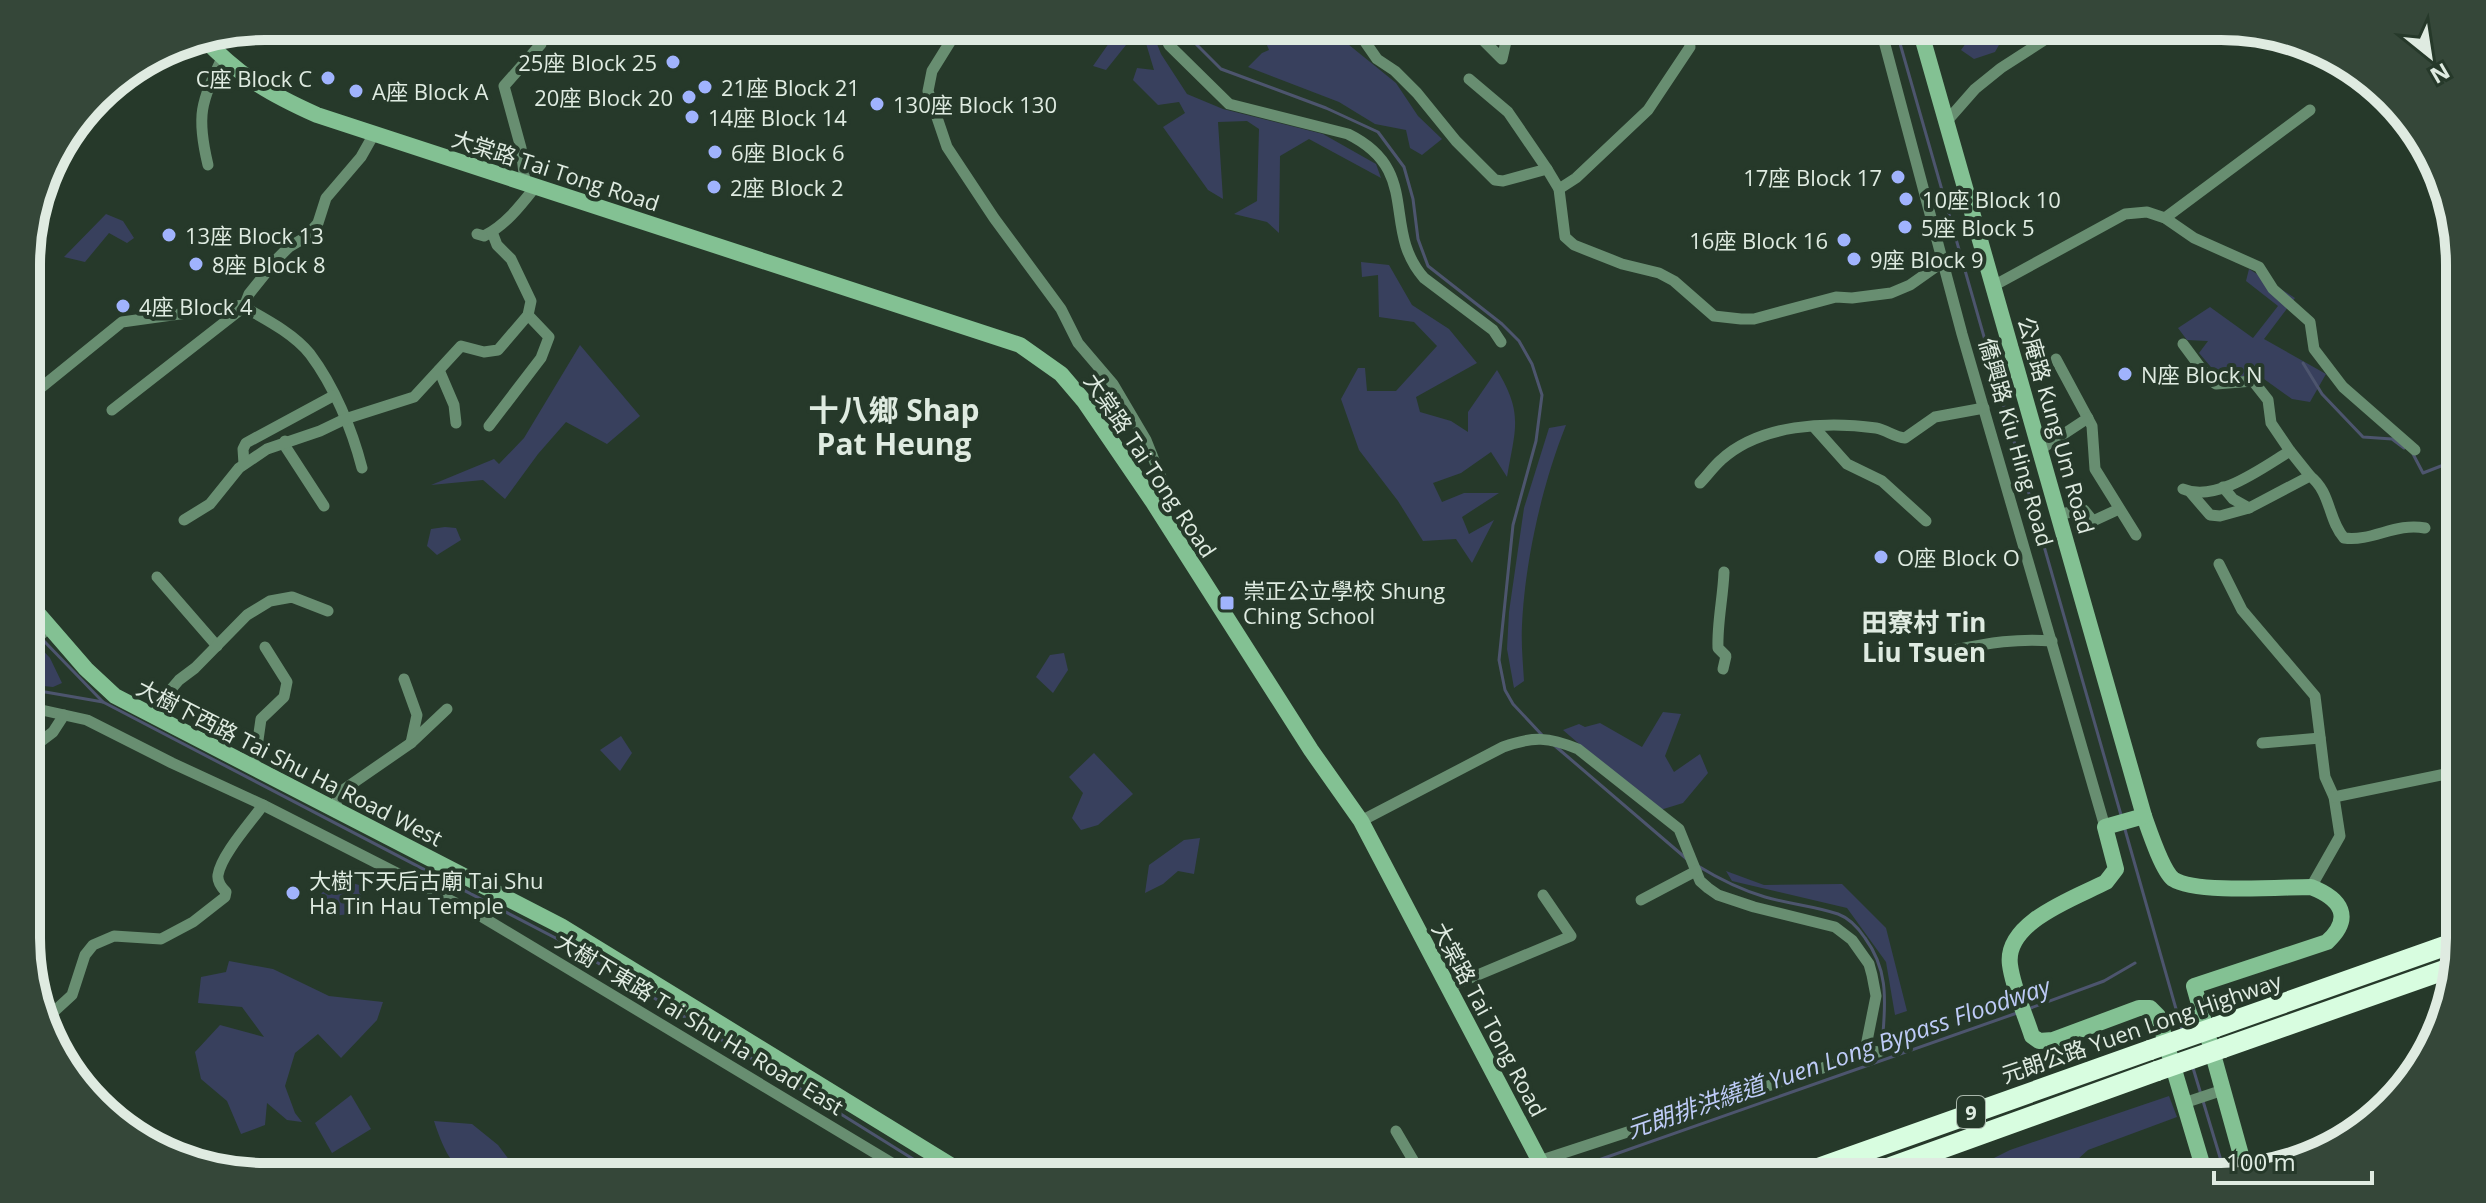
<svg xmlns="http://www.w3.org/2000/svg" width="2486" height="1203" viewBox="0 0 2486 1203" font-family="'Open Sans','Noto Sans TC',sans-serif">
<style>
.green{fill:#38405d}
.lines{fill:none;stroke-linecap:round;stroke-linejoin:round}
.stream{stroke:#4d556e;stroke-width:3}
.street{stroke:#688e71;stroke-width:11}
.secondary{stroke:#83c193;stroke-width:16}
.highway{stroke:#d8fde0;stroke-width:20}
.highway-bridge{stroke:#d8fde0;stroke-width:20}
.poi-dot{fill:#a0b3fd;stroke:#26392a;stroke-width:3}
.labels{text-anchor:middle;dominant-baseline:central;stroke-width:8;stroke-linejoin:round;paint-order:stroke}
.shield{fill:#26392a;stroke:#a8b6aa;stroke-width:2}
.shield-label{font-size:20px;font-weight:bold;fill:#dfebe1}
.poi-label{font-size:22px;fill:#dfebe1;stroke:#26392a;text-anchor:start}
.street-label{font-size:22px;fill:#dfebe1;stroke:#26392a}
.water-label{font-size:24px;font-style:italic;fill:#becbf7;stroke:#26392a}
.quarter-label{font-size:26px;font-weight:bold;fill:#dfebe1;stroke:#26392a}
.district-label{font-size:30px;font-weight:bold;fill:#dfebe1;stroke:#26392a}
.rim{fill:none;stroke:#dfebe1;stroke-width:10}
</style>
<rect width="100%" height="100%" fill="#26392a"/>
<g class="green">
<path d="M1138 26H1150L1161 54 1187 94 1223 109 1323 134 1376 164 1381 178 1309 139 1280 156 1279 233 1267 222 1234 214 1257 201 1259 129 1247 121 1218 122 1223 199 1208 190 1163 127 1185 113 1179 102 1158 105 1133 80 1137 68 1154 70 1145 40 1126 45 1106 70 1093 66 1116 33Z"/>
<path d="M1259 26H1315L1338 36 1396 83 1418 116 1442 139 1422 155 1410 148 1406 130 1375 124 1339 102 1248 67 1262 53 1269 50Z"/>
<path d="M1977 28 2008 29 1995 52 1974 59 1961 50Z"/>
<path d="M106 214 123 221 134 238 127 243 109 233 85 262 64 257Z"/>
<path d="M1361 262 1389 265 1412 305 1449 329 1477 363 1416 397 1420 412 1451 421 1468 432V412L1497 370C1524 414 1515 429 1507 477L1491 452 1461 473 1433 483 1442 502 1464 493H1499L1462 517 1469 534 1494 520 1472 563 1456 539 1423 541 1398 501 1359 450 1341 399 1358 368H1365L1367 391H1396L1437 346 1414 322 1379 317 1378 275 1362 277Z"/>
<path d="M2249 269 2295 298 2264 339 2326 374 2310 402 2292 399 2257 374 2222 380 2199 353 2208 341 2187 340 2178 328 2210 307 2253 338 2278 306 2246 281Z"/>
<path d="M580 345 640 416 607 444 566 422 538 454 505 499 483 480 431 485 494 459 499 464 524 438Z"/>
<path d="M1566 425C1542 485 1525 561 1522 625 1521 644 1523 663 1524 681L1514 688 1507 649 1509 612 1524 508 1549 428Z"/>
<path d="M445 527 456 528 461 540 437 555 427 546 431 529Z"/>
<path d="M37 644 50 658 62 683 53 687 34 685 30 672 33 659 29 651Z"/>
<path d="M1064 653 1068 670 1053 693 1036 677 1050 655Z"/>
<path d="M1663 712 1681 714 1665 756 1674 772 1700 754 1708 773 1683 803 1657 811 1563 730 1579 724 1585 727 1600 723 1642 747Z"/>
<path d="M621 736 632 753 620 771 600 750Z"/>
<path d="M1094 753 1133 794 1098 825 1081 830 1072 818 1083 793 1069 777Z"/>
<path d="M1200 838 1194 874 1178 871 1163 884 1145 893 1149 865 1184 840Z"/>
<path d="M1726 871 1764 885 1842 884 1886 928 1907 1011 1895 1015 1886 962 1847 908 1732 881Z"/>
<path d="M332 882H349L359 885 363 905 349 914 333 916 322 903 321 894Z"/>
<path d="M229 961 273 969 329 996 383 1002 377 1020 341 1058 318 1034 295 1053 285 1086 295 1113 302 1122 287 1120 267 1103 265 1125 241 1134 227 1101 201 1079 195 1052 220 1025 264 1037 242 1007 198 1003 201 977 226 972Z"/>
<path d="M351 1095 371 1129 332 1153 315 1123Z"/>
<path d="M2169 1096 2177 1117 2088 1150 2058 1177H1939L1984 1163 2010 1150Z"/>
<path d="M434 1121 472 1124 498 1145 522 1177C465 1177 453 1179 434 1121Z"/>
</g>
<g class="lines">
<g class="stream">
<path d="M1178 26 1221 69 1326 108 1378 132 1404 167 1413 199 1418 239 1428 266 1502 324 1519 341 1532 364 1542 395 1536 441 1513 525 1499 660 1505 690 1513 704 1542 735"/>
<path d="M1895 26 2121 815"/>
<path d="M2303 363 2322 394 2363 437 2392 439 2404 448"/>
<path d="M2413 454 2423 473 2459 459"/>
<path d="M27 622 38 634"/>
<path d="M43 640 103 702 569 945 942 1177"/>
<path d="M28 689 103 702"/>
<path d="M1554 745 1688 860"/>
<path d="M2124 826 2182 1030"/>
<path d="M1698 866C1719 879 1742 890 1765 897 1789 904 1815 906 1838 914 1849 918 1859 929 1865 938 1887 968 1886 997 1883 1033"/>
<path d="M2028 1009 2104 981 2135 963"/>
<path d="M2193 1068 2226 1177"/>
<path d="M1553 1176 2017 1013"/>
</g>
<g class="street">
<path d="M960 26 932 71 928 91 947 147 994 218 1061 309 1078 343 1113 384 1146 440 1162 480 1153 502"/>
<path d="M1160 26 1169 45 1229 104 1348 134C1423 171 1380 228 1424 278L1493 330 1501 342"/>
<path d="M1354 26 1377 59 1395 71 1417 93 1456 141 1495 180 1503 181 1547 169"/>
<path d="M1469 26 1502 59 1507 37 1499 26"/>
<path d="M1880 26 1962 334 2105 827"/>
<path d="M1469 79 1508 112 1547 169 1559 189 1565 237 1574 245 1622 264 1659 273 1674 281 1714 316 1741 319H1754L1836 297 1852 298 1891 293 1910 285 1944 261"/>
<path d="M1946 122 1975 89 2001 68 2066 26"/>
<path d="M208 165C196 115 201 103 222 58"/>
<path d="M525 182 521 148 504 86 541 44"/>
<path d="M1559 189 1576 178 1648 110 1690 47 1689 38 1678 26"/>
<path d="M2165 218 2310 110"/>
<path d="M477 234 484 236C506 225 521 205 536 186"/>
<path d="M1995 285 2125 214 2147 212 2165 218 2194 238 2259 267 2273 289 2310 322 2314 349 2343 387 2415 450"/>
<path d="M244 307C267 320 294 334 310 354 334 386 352 429 362 468"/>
<path d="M2056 359 2092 426 2095 469 2136 535"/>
<path d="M439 370 454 405 456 423"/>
<path d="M27 399 122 322 244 305"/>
<path d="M112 410 244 307 249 294 277 259 289 247 306 237 318 223 326 198 361 157 374 134"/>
<path d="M489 426 541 358 549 337 528 315"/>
<path d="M1814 427 1847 464 1882 481 1926 521"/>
<path d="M285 441V446L324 506"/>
<path d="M2041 449 2088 418"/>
<path d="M2290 451 2310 476"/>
<path d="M244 464 243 449 246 443 333 396"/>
<path d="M1700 483C1707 476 1713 467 1721 460 1760 424 1827 421 1876 428 1887 430 1894 437 1905 438L1935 417 1984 408"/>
<path d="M2223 487 2233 499 2249 508 2310 476C2331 492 2328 520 2344 538 2372 542 2396 522 2425 528"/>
<path d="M2183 489C2216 503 2262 468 2290 451L2271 423 2268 400 2253 381 2216 384 2209 379 2183 344"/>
<path d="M2191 493 2210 515 2220 516 2249 508"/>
<path d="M2060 514 2084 510 2093 521 2119 509"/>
<path d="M184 520 210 504 239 468 267 449 320 431 345 419 414 397 461 346 484 352 498 350 528 315 531 301 511 259 497 245 492 232"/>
<path d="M2219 564 2242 610 2315 696 2325 777 2334 797 2340 836 2311 887"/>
<path d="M157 577 217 646"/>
<path d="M27 646 50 627"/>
<path d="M1955 650C1988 643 2018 638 2052 641"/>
<path d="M1723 669 1726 656 1718 648C1717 623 1723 598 1724 572"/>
<path d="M404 679 417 715 411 743"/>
<path d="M28 707 87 720 172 763 263 805 479 915 915 1177"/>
<path d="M150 714 179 680 195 668 247 615 270 601 292 597 328 611"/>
<path d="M2262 743 2320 738"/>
<path d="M28 751 53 732 64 715"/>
<path d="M254 768 261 719 284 697 287 682 265 647"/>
<path d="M2334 797 2460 771"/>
<path d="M333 808 343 790 411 743 447 709"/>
<path d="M1361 821 1503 747C1533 736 1549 737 1578 749L1679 829 1700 881 1708 888 1718 895 1754 907 1835 927 1852 940 1869 964 1872 975 1876 996 1867 1041 1871 1051 1879 1052"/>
<path d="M1641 900 1696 871"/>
<path d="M1449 987 1571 936 1543 895"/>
<path d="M48 1017 72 995 85 955 93 945 114 936 161 939 193 922 225 897 226 892C221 887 217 882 218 875 221 855 251 822 263 805"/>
<path d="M2184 1103 2223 1090"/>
<path d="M1396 1131 1423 1177"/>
<path d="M1539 1161 1856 1057"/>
<path d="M1499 1177 1514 1170"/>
</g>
<g class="secondary">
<path d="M1919 26 2144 816C2149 830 2162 870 2173 879 2195 894 2283 887 2311 887 2342 899 2353 918 2327 942L2194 986 2246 1173"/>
<path d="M203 38C241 77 268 93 317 115L1020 345 1061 374 1084 401 1153 502 1311 750 1361 821 1548 1177"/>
<path d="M27 601 86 669 115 696 561 926 970 1177"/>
<path d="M2144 816 2105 827 2116 869 2106 882C2075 898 2004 922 2010 965 2013 988 2025 1014 2032 1036L2039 1041 2053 1040 2139 1008H2150L2158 1016 2206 1177"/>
</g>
<g class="highway">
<path d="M2216 1027 2459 941"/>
<path d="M2223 1048 2453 967"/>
<path d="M1793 1177 2150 1050"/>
<path d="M1863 1177 2157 1071"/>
</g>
<g class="highway-bridge">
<path d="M2150 1050 2216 1027"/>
<path d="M2157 1071 2223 1048"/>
</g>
</g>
<g class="poi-dot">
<circle cx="673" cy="62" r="8"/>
<circle cx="328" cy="78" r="8"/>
<circle cx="705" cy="87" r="8"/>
<circle cx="356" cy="91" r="8"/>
<circle cx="689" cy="97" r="8"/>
<circle cx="877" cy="104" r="8"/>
<circle cx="692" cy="117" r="8"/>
<circle cx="715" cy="152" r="8"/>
<circle cx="1898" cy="177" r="8"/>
<circle cx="714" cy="187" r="8"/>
<circle cx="1906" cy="199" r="8"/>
<circle cx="1905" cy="227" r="8"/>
<circle cx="169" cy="235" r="8"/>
<circle cx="1844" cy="240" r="8"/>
<circle cx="1854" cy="259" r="8"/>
<circle cx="196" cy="264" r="8"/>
<circle cx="123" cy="306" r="8"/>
<circle cx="2125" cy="374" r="8"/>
<circle cx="1881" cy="557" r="8"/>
<rect x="1219" y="595" width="16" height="16" rx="4"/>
<circle cx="293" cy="893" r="8"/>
</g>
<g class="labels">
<rect class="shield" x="1957" y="1096" width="28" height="32" rx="6"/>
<g class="shield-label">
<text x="1971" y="1112">9</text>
</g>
<g class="poi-label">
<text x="657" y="62" text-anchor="end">25座 Block 25</text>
<text x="312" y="78" text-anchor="end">C座 Block C</text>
<text x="721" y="87">21座 Block 21</text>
<text x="372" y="91">A座 Block A</text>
<text x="673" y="97" text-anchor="end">20座 Block 20</text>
<text x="893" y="104">130座 Block 130</text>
<text x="708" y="117">14座 Block 14</text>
<text x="731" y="152">6座 Block 6</text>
<text x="1882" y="177" text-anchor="end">17座 Block 17</text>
<text x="730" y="187">2座 Block 2</text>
<text x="1922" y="199">10座 Block 10</text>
<text x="1921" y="227">5座 Block 5</text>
<text x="185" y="235">13座 Block 13</text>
<text x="1828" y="240" text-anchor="end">16座 Block 16</text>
<text x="1870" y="259">9座 Block 9</text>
<text x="212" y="264">8座 Block 8</text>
<text x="139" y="306">4座 Block 4</text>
<text x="2141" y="374">N座 Block N</text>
<text x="1897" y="557">O座 Block O</text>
<text x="1243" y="590">崇正公立學校 Shung<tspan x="1243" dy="25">Ching School</tspan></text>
<text x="309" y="880">大樹下天后古廟 Tai Shu<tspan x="309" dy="25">Ha Tin Hau Temple</tspan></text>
</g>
<g class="street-label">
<text transform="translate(556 170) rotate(18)">大棠路 Tai Tong Road</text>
<text transform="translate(2057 425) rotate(74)">公庵路 Kung Um Road</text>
<text transform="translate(2017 442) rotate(74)">僑興路 Kiu Hing Road</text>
<text transform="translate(1151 465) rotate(56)">大棠路 Tai Tong Road</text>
<text transform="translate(290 762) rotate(27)">大樹下西路 Tai Shu Ha Road West</text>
<text transform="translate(1490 1019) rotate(62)">大棠路 Tai Tong Road</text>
<text transform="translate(700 1023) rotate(31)">大樹下東路 Tai Shu Ha Road East</text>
<text transform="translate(2141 1027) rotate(-19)">元朗公路 Yuen Long Highway</text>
</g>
<g class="water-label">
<text transform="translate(1838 1057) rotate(-19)">元朗排洪繞道 Yuen Long Bypass Floodway</text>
</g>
<g class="quarter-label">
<text x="1924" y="622">田寮村 Tin<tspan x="1924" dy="30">Liu Tsuen</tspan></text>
</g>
<g class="district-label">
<text x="894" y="409">十八鄉 Shap<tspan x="894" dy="34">Pat Heung</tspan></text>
</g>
</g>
<path d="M0 0H2486V1203H0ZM265 40H2221A225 225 0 0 1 2446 265V938A225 225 0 0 1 2221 1163H265A225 225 0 0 1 40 938V265A225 225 0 0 1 265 40Z" fill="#354739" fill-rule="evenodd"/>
<path class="rim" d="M265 40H2221A225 225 0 0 1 2446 265V938A225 225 0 0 1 2221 1163H265A225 225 0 0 1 40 938V265A225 225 0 0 1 265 40Z"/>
<g transform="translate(2430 56) rotate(150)" stroke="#26392a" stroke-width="6" paint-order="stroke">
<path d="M0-6L14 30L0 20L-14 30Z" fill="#dfebe1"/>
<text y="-12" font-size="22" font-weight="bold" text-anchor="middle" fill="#dfebe1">N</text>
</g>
<path d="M2214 1171v12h158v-12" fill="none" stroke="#dfebe1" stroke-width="4"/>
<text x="2226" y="1171" font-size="24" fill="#dfebe1" stroke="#26392a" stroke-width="6" paint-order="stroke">100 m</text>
</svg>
